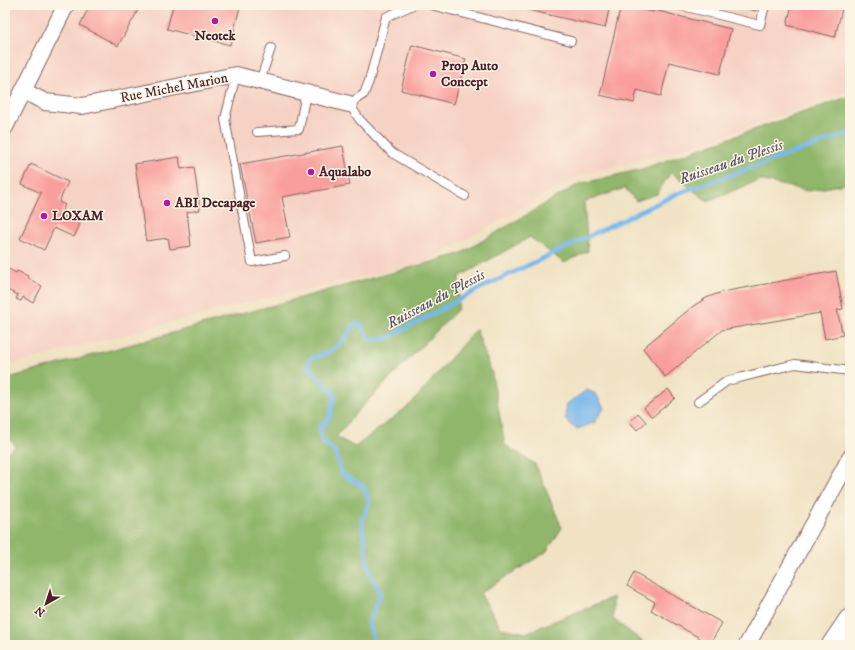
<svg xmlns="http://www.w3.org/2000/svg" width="855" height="650" viewBox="0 0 855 650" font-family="'IM FELL DW Pica',serif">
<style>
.built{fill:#f6d2c5}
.forest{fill:#8fb66b;stroke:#6c6a4b}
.water{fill:#78b7eb;stroke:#616b8b}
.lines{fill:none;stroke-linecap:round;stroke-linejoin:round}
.stream{stroke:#78b7eb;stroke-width:4.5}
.building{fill:#f99e9c}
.lane-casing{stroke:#846360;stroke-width:10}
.street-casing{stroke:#846360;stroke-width:18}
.primary-casing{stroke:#846360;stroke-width:24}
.lane{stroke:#fff;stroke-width:8}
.street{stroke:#fff;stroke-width:16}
.primary{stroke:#fff;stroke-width:22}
.poi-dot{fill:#b5179e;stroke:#fcf5e5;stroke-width:1.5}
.labels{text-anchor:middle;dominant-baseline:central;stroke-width:3;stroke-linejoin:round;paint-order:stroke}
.poi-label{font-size:14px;font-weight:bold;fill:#4a1f2b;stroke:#fcf5e5;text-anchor:start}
.street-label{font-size:14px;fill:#4a1f2b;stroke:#fcf5e5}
.water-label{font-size:15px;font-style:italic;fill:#5a546e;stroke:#fcf5e5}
</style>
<rect width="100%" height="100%" fill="#fcf5e5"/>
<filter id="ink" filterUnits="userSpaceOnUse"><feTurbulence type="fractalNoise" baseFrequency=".025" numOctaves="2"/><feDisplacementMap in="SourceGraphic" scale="8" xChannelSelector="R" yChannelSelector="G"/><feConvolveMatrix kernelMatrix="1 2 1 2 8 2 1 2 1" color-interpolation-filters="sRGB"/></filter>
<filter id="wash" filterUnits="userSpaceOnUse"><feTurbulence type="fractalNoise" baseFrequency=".012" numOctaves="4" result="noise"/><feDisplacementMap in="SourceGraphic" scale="16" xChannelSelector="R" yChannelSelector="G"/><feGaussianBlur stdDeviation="0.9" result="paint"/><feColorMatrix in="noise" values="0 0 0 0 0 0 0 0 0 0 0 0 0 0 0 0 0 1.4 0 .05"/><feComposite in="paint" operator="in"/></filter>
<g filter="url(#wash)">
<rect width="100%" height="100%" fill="#f0e2c3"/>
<path class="built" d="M5 5H850V90L700 144 581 175 424 263 250 302 5 366Z"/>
<path class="forest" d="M850 96V183L808 191 760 180 707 201 671 172 657 194 636 201 625 188 584 202 588 251 564 263 530 237 459 277 458 309 355 414 336 437 355 447 411 404 476 329 492 374 505 445 535 464 562 528 546 552 480 593 501 628 526 633 613 597V619L647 645H5V454L16 446 5 434V379L460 254 579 184 642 169Z"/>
<path class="water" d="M587 390 596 394 604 408 594 423 577 429C564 422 564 418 567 404Z"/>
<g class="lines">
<path class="stream" d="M375 645 369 622 380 594 368 567 362 520 369 503 364 487 342 474 335 452 321 440 320 427 329 419 335 395 307 365 311 358C337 352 341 343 356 323L362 326 369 339H386L479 289 679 193 850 133"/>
</g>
<g id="blocks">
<g class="building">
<path d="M90 5H141L118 46 80 25Z"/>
<path d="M173 5H232L240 7 230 45 167 29Z"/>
<path d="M507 5H610L605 28Z"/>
<path d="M621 5 653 12 654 10 731 29 720 74 669 62 661 96 637 90 634 103 600 95Z"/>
<path d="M734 5H758L756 11Z"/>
<path d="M792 5H843L835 37 787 25Z"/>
<path d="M412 45 466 59 454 104 401 90Z"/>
<path d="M343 146 350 185 282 197 290 237 256 243 240 164Z"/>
<path d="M179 157 181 169 194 167 200 210 187 212 191 246 170 249 168 238 146 241 135 164Z"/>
<path d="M31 164 68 182 59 202 65 205 60 215 80 224 74 237 54 228 44 250 20 238 41 193 22 184Z"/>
<path d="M5 267 16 273 17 271 28 276 27 278 42 286 33 303 23 297 21 301 16 299 18 295 7 290 5 295Z"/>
<path d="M836 271 843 309 837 310 843 335 825 339 820 313 722 330 665 377 643 348 692 307 706 298 722 292Z"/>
<path d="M668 389 675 398 652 417 644 408Z"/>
<path d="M638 413 646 422 637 430 630 422Z"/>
<path d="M634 573 722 623 710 644 651 610 655 602 627 586Z"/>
</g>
</g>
</g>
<g filter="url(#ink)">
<use href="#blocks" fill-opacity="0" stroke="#846360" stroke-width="1"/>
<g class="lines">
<defs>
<g id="lane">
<path d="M413 5 386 17 369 81 364 94 349 104 360 120 392 153 465 196"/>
<path d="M431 5 571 41"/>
<path d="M678 5 760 25 765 5"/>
<path d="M236 75 225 119 252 262 285 256"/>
<path d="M260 81 271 48"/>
<path d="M257 132 299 129 306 93"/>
<path d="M698 402 727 381 795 364 850 371"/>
</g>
<g id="street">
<path d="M24 91 45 102 82 106 236 75 349 104"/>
<path d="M5 127 66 5"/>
<path d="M747 645 850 458"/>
</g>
<path id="primary" d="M833 645 850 620"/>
</defs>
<use href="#lane" class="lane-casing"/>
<use href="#street" class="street-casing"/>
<use href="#primary" class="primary-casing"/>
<use href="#lane" class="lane"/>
<use href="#street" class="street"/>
<use href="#primary" class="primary"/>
</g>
</g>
<g class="poi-dot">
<circle cx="215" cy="21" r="4"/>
<circle cx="433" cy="74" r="4"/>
<circle cx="311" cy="172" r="4"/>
<circle cx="167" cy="203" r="4"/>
<circle cx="44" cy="216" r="4"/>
</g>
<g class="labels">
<g class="poi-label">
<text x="215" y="36" text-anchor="middle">Neotek</text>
<text x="441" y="66">Prop Auto<tspan x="441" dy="16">Concept</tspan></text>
<text x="319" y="172">Aqualabo</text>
<text x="175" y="203">ABI Decapage</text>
<text x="52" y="216">LOXAM</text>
</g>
<g class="street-label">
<text transform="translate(174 88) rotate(-11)">Rue Michel Marion</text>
</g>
<g class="water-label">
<text transform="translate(731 162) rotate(-19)">Ruisseau du Plessis</text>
<text transform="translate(436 299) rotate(-28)">Ruisseau du Plessis</text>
</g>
</g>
<rect width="855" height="650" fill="none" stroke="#fcf5e5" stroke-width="20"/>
<g transform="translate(46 604) rotate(219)" stroke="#fcf5e5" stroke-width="3" paint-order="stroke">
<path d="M0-3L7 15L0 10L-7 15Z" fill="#4a1f2b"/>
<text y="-6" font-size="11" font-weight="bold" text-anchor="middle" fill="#4a1f2b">N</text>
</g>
</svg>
